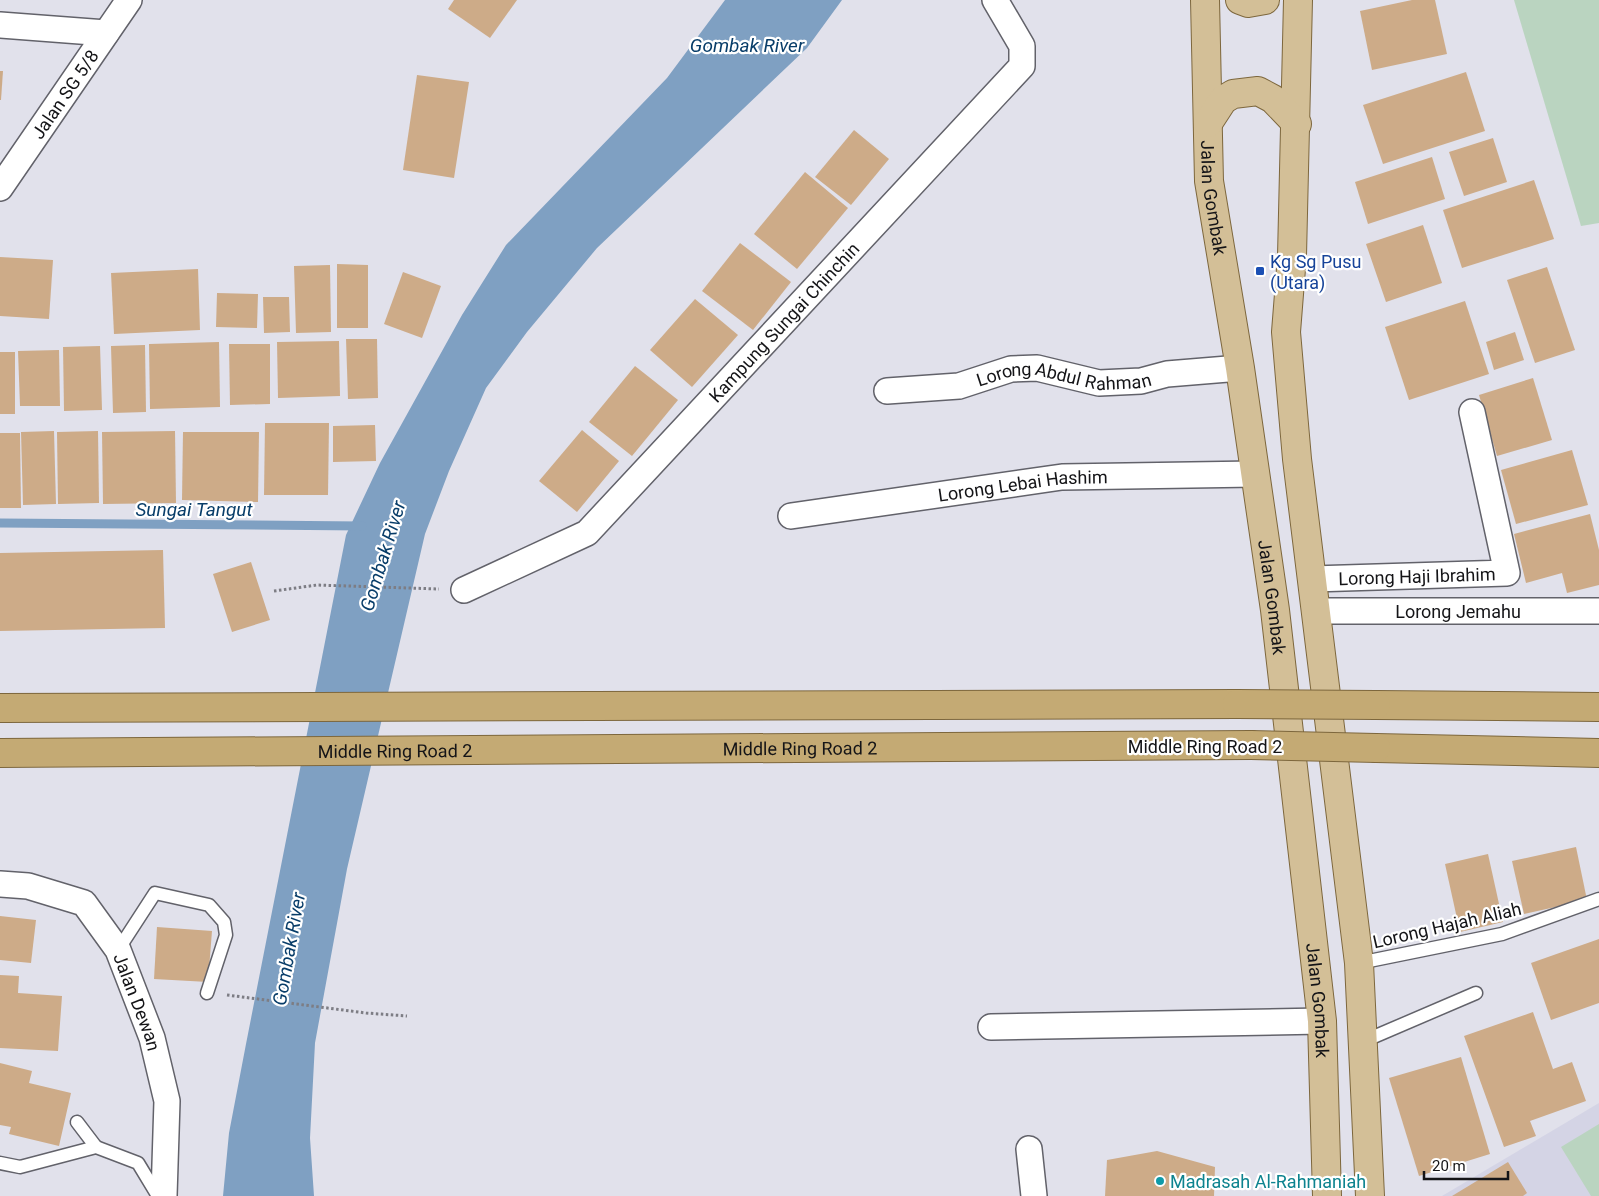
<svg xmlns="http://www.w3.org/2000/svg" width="1599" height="1196" viewBox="0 0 1599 1196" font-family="Roboto,sans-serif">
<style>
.built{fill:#d4d4e5}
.green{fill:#bad4c0}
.water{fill:#7fa0c2}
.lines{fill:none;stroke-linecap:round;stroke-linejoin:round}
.stream{stroke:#7fa0c2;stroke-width:9}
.building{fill:#cdab88}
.service-casing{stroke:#62626a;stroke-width:15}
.minor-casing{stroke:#62626a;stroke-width:28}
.primary-casing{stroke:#7d673d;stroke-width:30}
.trunk-casing{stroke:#7d673d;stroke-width:30}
.path{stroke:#7d7d84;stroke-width:3;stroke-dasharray:2.5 2.5;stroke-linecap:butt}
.service{stroke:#fff;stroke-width:12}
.minor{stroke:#fff;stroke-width:25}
.primary{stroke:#d3bf97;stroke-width:28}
.trunk{stroke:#c4aa74;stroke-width:28}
.trunk-bridge-casing{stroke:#7d673d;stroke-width:30;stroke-linecap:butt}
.trunk-bridge{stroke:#c4aa74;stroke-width:28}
.transit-dot{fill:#1a4fb4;stroke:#fff;stroke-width:2}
.culture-dot{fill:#0f9aa8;stroke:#fff;stroke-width:2}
.labels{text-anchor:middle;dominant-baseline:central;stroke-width:4.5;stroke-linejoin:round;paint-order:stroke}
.street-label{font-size:18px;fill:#141417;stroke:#fff}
.transit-label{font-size:18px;fill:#164399;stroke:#fff;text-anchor:start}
.culture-label{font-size:18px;fill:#0d838f;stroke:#fff;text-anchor:start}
.water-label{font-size:19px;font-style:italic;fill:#083d69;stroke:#fff}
</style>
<rect width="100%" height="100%" fill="#e1e1eb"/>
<path class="built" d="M1599 1103V1196H1442Z"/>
<g class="green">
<path d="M1514 0H1599V223L1581 226Z"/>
<path d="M1599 1124V1196H1591L1561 1147Z"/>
</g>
<path class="water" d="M725 0H842L807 48 597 248 527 332 486 388 449 471 425 534 347 869 315 1043 310 1138 314 1196H223L229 1133 246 1044 346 535 380 463 462 315 506 245 667 78Z"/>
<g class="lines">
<path class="stream" d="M0 523 362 526"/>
</g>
<g class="building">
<path d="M454 0H517L490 38 448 9Z"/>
<path d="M1412 0H1435L1447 54 1372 70 1360 11Z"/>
<path d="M0 71H3L1 100H0Z"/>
<path d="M1466 72 1485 131 1383 164 1363 105Z"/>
<path d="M417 75 469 82 454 178 403 170Z"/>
<path d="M854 130 889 159 851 205 815 177Z"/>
<path d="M1493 138 1507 182 1464 196 1449 152Z"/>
<path d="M1432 157 1445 199 1368 224 1355 182Z"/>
<path d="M805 172 848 208 797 269 754 234Z"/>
<path d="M1534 180 1554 239 1462 268 1443 210Z"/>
<path d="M1423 225 1442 283 1386 302 1366 244Z"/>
<path d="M740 243 791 282 753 330 702 291Z"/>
<path d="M0 257 53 260 49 319 0 316Z"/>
<path d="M337 264 368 265V328H337Z"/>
<path d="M330 265 331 332 296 333 294 266Z"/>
<path d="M1547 267 1575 350 1535 363 1507 280Z"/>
<path d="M198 269 200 330 114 334 111 273Z"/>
<path d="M403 272 441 286 422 338 384 324Z"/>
<path d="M217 293 258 294 257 328 216 327Z"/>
<path d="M263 297H289L290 332 264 333Z"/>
<path d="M695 299 738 335 692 387 650 350Z"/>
<path d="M1465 301 1489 374 1409 400 1385 327Z"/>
<path d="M1515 332 1524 360 1494 370 1486 342Z"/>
<path d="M346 339H377L378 398 348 399Z"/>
<path d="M339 341 340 396 278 398 277 342Z"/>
<path d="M219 342 220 407 150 409 149 344Z"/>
<path d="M229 344H270V404L230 405Z"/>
<path d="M145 345 146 412 113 413 111 346Z"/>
<path d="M100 346 102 410 64 411 63 347Z"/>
<path d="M59 350 60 406H20L18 351Z"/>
<rect x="0" y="352" width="15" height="62"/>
<path d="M635 366 678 400 632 456 589 422Z"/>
<path d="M1533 378 1552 440 1497 456 1479 395Z"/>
<path d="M265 423H329L328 495H264Z"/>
<path d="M375 425 376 461 333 462V426Z"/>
<path d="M582 430 619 461 577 512 539 481Z"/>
<path d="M54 431 56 504 23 505 21 432Z"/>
<path d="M98 431 99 503 58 504 57 432Z"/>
<path d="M175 431 176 503 103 504 102 432Z"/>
<path d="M183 432H259L258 502 182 500Z"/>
<path d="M0 433H20L21 508H0Z"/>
<path d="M1572 450 1588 505 1516 524 1501 470Z"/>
<path d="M1590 514 1599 550V585L1567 593 1562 573 1526 583 1514 534Z"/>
<path d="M163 550 165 628 0 631V553Z"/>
<path d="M251 562 270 620 232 632 213 574Z"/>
<path d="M1576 847 1587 900 1524 914 1512 861Z"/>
<path d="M1488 854 1503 922 1460 932 1445 864Z"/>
<path d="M0 916 36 920 31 963 0 960Z"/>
<path d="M157 927 212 931 208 982 154 979Z"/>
<path d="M1599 939V1003L1551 1020 1531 963Z"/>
<path d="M0 975 19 976 18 993 62 996 58 1051 0 1048Z"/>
<path d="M1533 1012 1553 1069 1572 1062 1586 1101 1530 1121 1536 1136 1504 1147 1464 1036Z"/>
<path d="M1461 1057 1490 1154 1419 1176 1389 1078Z"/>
<path d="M0 1063 32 1071 29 1083 71 1093 59 1146 9 1134 11 1127 0 1125Z"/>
<path d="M1157 1151 1215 1167 1214 1196H1105L1107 1160Z"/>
<path d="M1508 1162 1527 1193 1523 1196H1452Z"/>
</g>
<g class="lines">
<defs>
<g id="service">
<path d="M118 950 155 893 209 905 224 922 226 935 207 993"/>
<path d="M1359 963 1502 934 1599 899"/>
<path d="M1364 1041 1476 993"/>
<path d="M77 1122 96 1147"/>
<path d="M0 1163 20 1167 96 1147 138 1163 158 1196"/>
</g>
<g id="minor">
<path d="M0 25 106 33"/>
<path id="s1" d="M0 188 129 0"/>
<path id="s2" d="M887 391 959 386 1011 369 1037 368 1099 383 1141 381 1167 374 1240 368"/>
<path id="s3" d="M791 516 1062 477 1255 474"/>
<path id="s4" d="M1312 579 1507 573 1472 412"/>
<path id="s5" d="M464 590 587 533 1022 66V46L995 0"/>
<path id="s6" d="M1317 611H1599"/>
<path id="s7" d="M0 884 28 886 84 903 118 950 152 1038 167 1101 164 1196"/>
<path d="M991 1027 1322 1021"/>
<path d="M1029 1149 1034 1196"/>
</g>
<g id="primary">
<path id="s8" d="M1205 0 1209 181 1240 368 1275 610 1322 1021 1327 1196"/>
<path d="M1240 0 1248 3 1265 0"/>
<path d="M1298 0 1292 256 1286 332 1297 459 1359 963 1370 1196"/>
<path d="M1208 123 1223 100 1233 94 1258 91 1273 99 1297 124"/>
</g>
<g id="trunk">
<path d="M1376 705 1599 707"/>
<path d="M0 708 1237 704"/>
<path d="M1376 748 1599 753"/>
<path id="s9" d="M0 753 1251 745"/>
</g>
</defs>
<use href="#service" class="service-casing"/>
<use href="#minor" class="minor-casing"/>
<use href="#primary" class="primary-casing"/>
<use href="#trunk" class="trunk-casing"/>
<g class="path">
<path d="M274 591 317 585 439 589"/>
<path d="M227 995 366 1013 407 1016"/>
</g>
<use href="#service" class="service"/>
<use href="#minor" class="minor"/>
<use href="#primary" class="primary"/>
<use href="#trunk" class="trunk"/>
<defs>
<g id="trunk-bridge">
<path d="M1237 704 1376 705"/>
<path d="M1251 745 1376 748"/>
</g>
</defs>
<use href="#trunk-bridge" class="trunk-bridge-casing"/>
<use href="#trunk-bridge" class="trunk-bridge"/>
</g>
<rect class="transit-dot" x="1255" y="266" width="10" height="10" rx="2.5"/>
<circle class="culture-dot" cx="1160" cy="1181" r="5"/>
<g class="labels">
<g class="street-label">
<text stroke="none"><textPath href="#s1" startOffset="114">Jalan SG 5/8</textPath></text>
<text stroke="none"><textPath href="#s8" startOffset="198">Jalan Gombak</textPath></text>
<text stroke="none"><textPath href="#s5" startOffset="424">Kampung Sungai Chinchin</textPath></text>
<text stroke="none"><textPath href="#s2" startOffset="180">Lorong Abdul Rahman</textPath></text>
<text stroke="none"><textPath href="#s3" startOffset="234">Lorong Lebai Hashim</textPath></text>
<text stroke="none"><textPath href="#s4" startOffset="105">Lorong Haji Ibrahim</textPath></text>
<text stroke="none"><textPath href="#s8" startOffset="602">Jalan Gombak</textPath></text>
<text stroke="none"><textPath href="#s6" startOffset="141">Lorong Jemahu</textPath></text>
<text x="1205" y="746">Middle Ring Road 2</text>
<text stroke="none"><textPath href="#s9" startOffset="800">Middle Ring Road 2</textPath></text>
<text stroke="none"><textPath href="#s9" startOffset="395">Middle Ring Road 2</textPath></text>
<text transform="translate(1447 925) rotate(-13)">Lorong Hajah Aliah</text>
<text stroke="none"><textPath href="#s8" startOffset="1008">Jalan Gombak</textPath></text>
<text stroke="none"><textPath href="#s7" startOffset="200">Jalan Dewan</textPath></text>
</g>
<g class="transit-label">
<text x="1270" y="261">Kg Sg Pusu<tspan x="1270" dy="21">(Utara)</tspan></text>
</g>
<g class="culture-label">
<text x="1170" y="1181">Madrasah Al-Rahmaniah</text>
</g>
<g class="water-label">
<text x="747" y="45">Gombak River</text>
<text x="194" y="509">Sungai Tangut</text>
<text transform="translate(383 556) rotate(-73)">Gombak River</text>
<text transform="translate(289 949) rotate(-80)">Gombak River</text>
</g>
</g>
<path d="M1424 1171v8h84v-8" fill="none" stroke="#141417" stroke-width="2.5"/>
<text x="1432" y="1171" font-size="15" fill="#141417" stroke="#ffffff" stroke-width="4" paint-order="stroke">20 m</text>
</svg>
